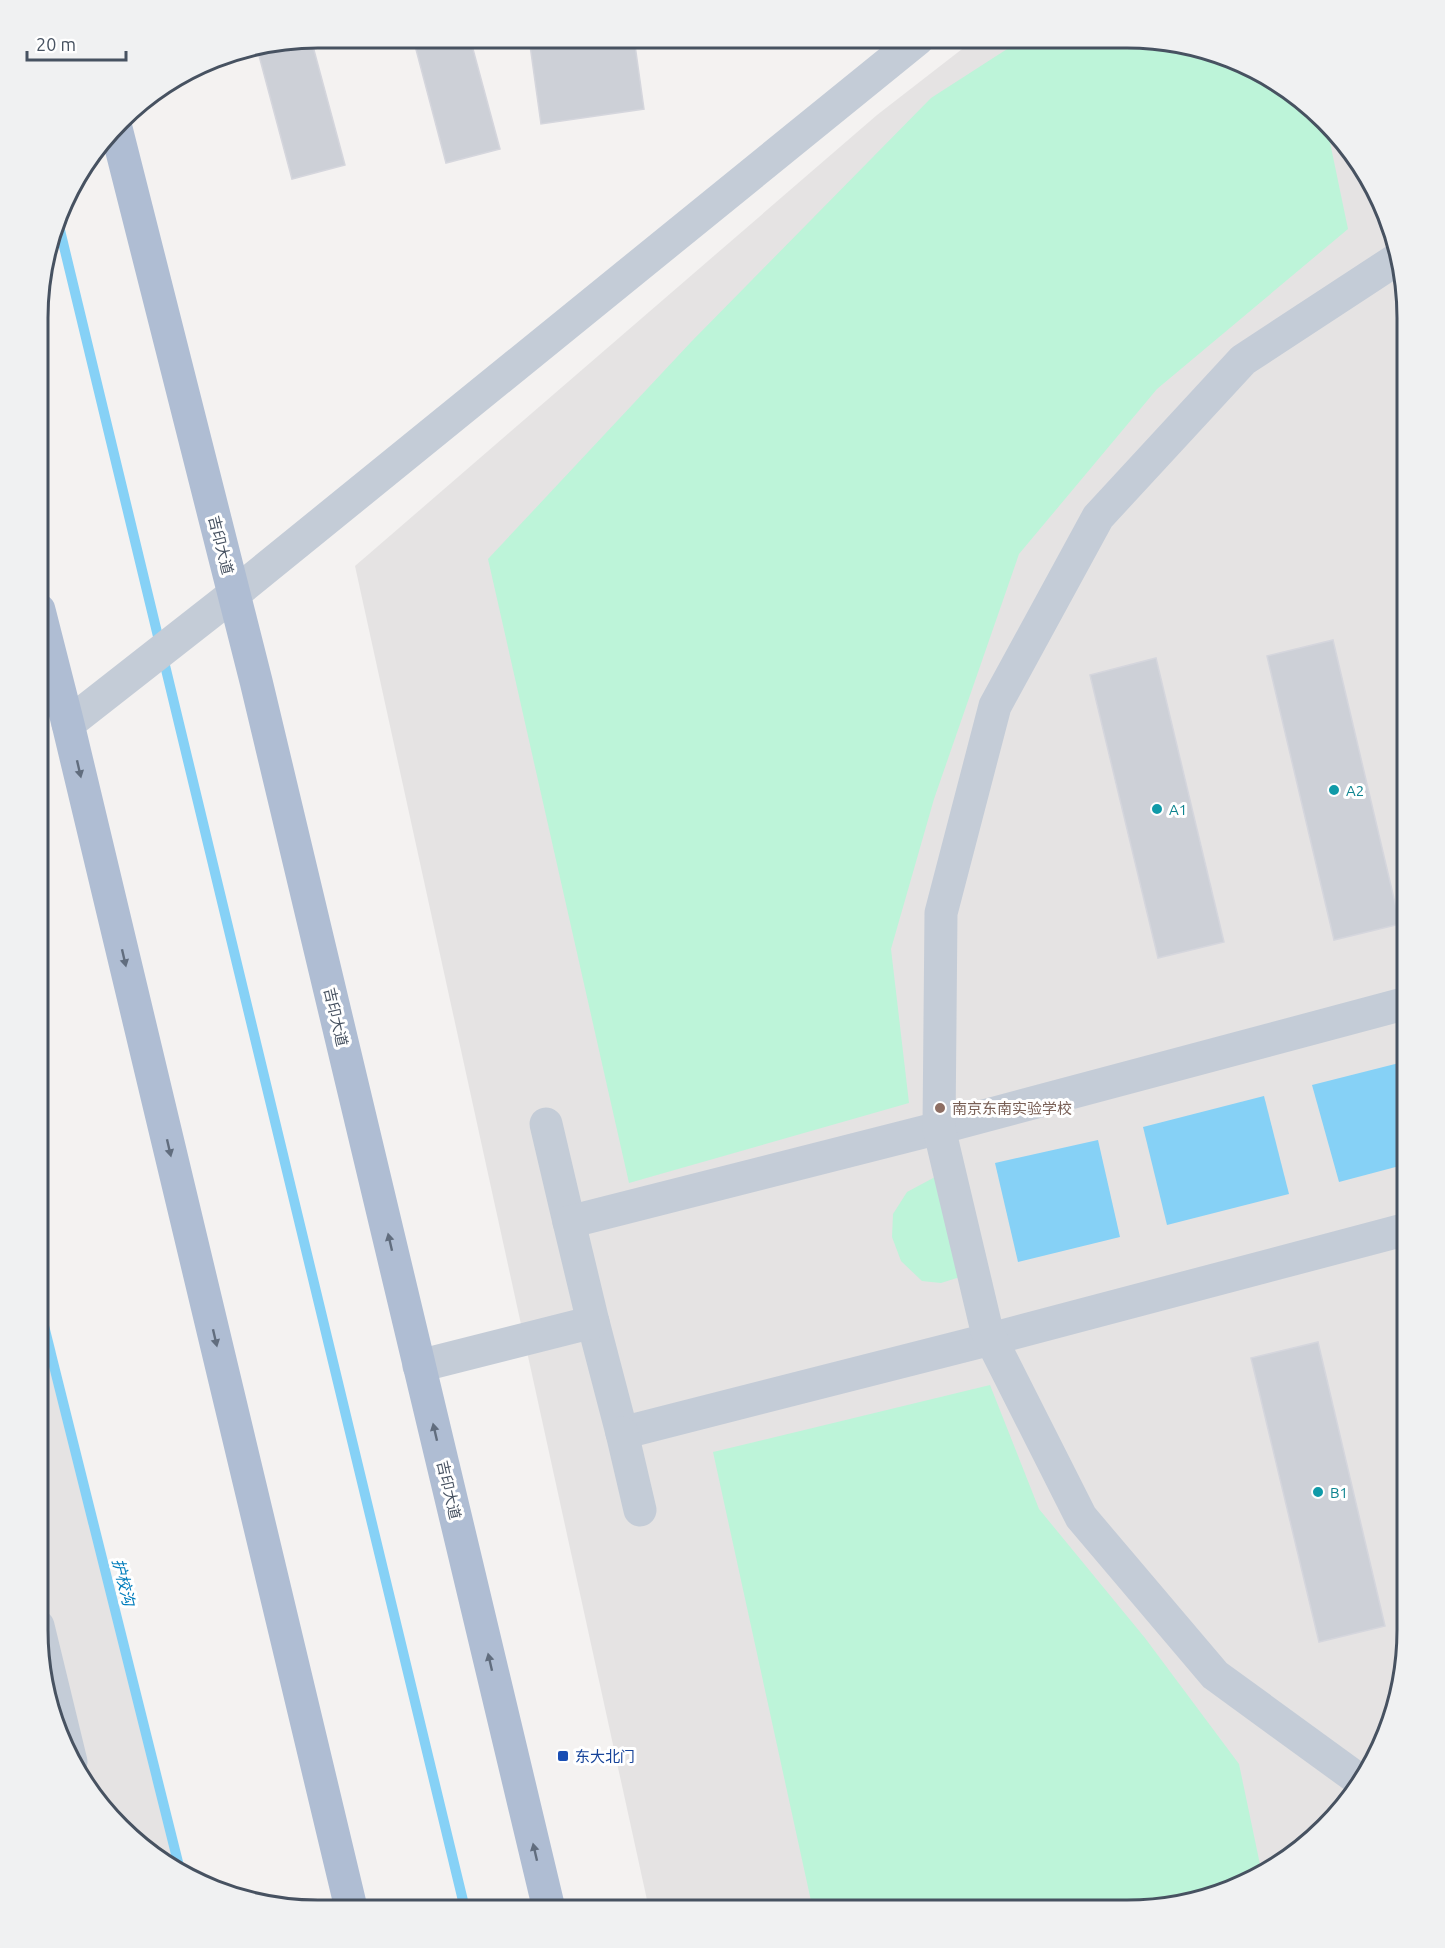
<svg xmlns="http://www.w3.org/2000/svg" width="1445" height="1948" viewBox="0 0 1445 1948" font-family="Ubuntu,'Noto Sans SC',sans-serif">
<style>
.education{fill:#e5e3e3}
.green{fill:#bdf4d9}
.water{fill:#86d1f6}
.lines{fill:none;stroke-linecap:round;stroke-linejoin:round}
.stream{stroke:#86d1f6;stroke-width:10}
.building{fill:#cdd0d7;stroke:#d5d6dd;stroke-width:1.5}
.minor{stroke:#c4ccd7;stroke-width:33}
.major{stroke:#afbdd3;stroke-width:33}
.oneway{fill:#616d7e}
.culture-dot{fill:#0f9aa8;stroke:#fff;stroke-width:2}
.education-dot{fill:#8d6e63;stroke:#fff;stroke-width:2}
.transit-dot{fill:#1a4fb4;stroke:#fff;stroke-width:2}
.labels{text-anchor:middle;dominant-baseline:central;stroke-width:6;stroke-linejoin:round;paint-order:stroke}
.street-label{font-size:15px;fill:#475261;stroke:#fff}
.culture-label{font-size:15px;fill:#0d838f;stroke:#fff;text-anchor:start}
.education-label{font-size:15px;fill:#785e54;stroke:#fff;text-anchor:start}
.transit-label{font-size:15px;fill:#164399;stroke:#fff;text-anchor:start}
.water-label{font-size:16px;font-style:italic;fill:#007dbc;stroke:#fff}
.rim{fill:none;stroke:#475261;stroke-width:3}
</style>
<rect width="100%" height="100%" fill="#f4f2f1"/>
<g class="education">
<path d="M975 39 1164 40 1283 85 1338 133 1378 194 1407 317V1649L1393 1721 1360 1786 1312 1841 1251 1881 1128 1910 649 1909 355 566 877 115Z"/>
<path d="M38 1284 183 1871 162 1863 107 1815 67 1754 38 1631Z"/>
</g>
<g class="green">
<path d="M1021 40H1164L1283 85 1326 123 1348 229 1157 389 1019 554 934 799 891 949 909 1103 629 1183 488 559 691 342 931 98Z"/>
<path d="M935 1177 960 1277 941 1283 922 1281 901 1261 892 1237 893 1214 907 1192Z"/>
<path d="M990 1385 1039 1509 1145 1638 1239 1764 1262 1874 1251 1881 1128 1910H813L713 1452Z"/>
</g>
<g class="water">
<path d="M1407 1061V1164L1339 1182 1312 1085Z"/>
<path d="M1264 1096 1289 1194 1167 1225 1143 1127Z"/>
<path d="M1098 1140 1120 1237 1018 1262 995 1163Z"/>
</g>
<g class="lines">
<g class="stream">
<path d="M59 226 465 1909"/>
<path d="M38 1302 180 1870"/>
</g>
</g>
<g class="building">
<path d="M413 38H470L500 149 446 163Z"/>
<path d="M529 38H634L644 109 541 124Z"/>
<path d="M311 39 345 165 292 179 257 48Z"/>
<path d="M1333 640 1400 924 1334 940 1267 656Z"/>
<path d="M1156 658 1224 942 1158 958 1090 675Z"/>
<path d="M1318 1342 1385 1626 1319 1642 1251 1358Z"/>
</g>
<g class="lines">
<g class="minor">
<path d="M68 724 234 594 918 39"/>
<path d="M546 1124 569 1222"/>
<path d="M593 1322 622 1433 991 1339 1407 1229"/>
<path d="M419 1366 593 1322 569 1222 939 1128 1407 1003"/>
<path d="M622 1433 640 1510"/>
<path d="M38 1626 71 1762"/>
<path d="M1362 1782 1215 1675 1081 1517 987 1331 939 1128 941 913 995 706 1098 517 1243 360 1394 261"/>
</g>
<g class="major">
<path d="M116 128 256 681 549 1909"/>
<path d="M39 610 68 724 351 1908"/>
</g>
</g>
<defs><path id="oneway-solid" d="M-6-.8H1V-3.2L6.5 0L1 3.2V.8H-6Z" transform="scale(1.5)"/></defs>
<g class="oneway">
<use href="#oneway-solid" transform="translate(79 769) rotate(77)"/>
<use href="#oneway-solid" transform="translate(124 958) rotate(77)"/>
<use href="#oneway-solid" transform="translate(169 1148) rotate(77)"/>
<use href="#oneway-solid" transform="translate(390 1242) rotate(-103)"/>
<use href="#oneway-solid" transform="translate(215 1338) rotate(77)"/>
<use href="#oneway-solid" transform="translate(435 1432) rotate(-103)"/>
<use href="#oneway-solid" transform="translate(490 1662) rotate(-103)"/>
<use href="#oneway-solid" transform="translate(535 1852) rotate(-103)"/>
</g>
<g class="culture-dot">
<circle cx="1334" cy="790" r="6"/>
<circle cx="1157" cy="809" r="6"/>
<circle cx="1318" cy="1492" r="6"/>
</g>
<circle class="education-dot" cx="940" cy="1108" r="6"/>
<rect class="transit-dot" x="557" y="1750" width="12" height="12" rx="3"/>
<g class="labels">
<g class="street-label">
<text transform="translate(221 545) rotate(76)">吉印大道</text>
<text transform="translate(336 1017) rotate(77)">吉印大道</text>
<text transform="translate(449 1490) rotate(77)">吉印大道</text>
</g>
<g class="culture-label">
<text x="1346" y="790">A2</text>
<text x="1169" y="809">A1</text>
<text x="1330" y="1492">B1</text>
</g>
<g class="education-label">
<text x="952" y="1108">南京东南实验学校</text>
</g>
<g class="transit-label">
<text x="575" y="1756">东大北门</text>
</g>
<g class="water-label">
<text transform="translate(124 1582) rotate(76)">护校沟</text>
</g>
</g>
<path d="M0 0H1445V1948H0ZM318 48H1127A270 270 0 0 1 1397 318V1630A270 270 0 0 1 1127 1900H318A270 270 0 0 1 48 1630V318A270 270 0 0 1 318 48Z" fill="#f0f1f2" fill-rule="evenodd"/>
<path class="rim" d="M318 48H1127A270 270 0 0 1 1397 318V1630A270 270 0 0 1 1127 1900H318A270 270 0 0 1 48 1630V318A270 270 0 0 1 318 48Z"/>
<path d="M27 51v9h99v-9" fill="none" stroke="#475261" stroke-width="3"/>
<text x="36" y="51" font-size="18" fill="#475261" stroke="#ffffff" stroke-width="4.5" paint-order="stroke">20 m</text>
</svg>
